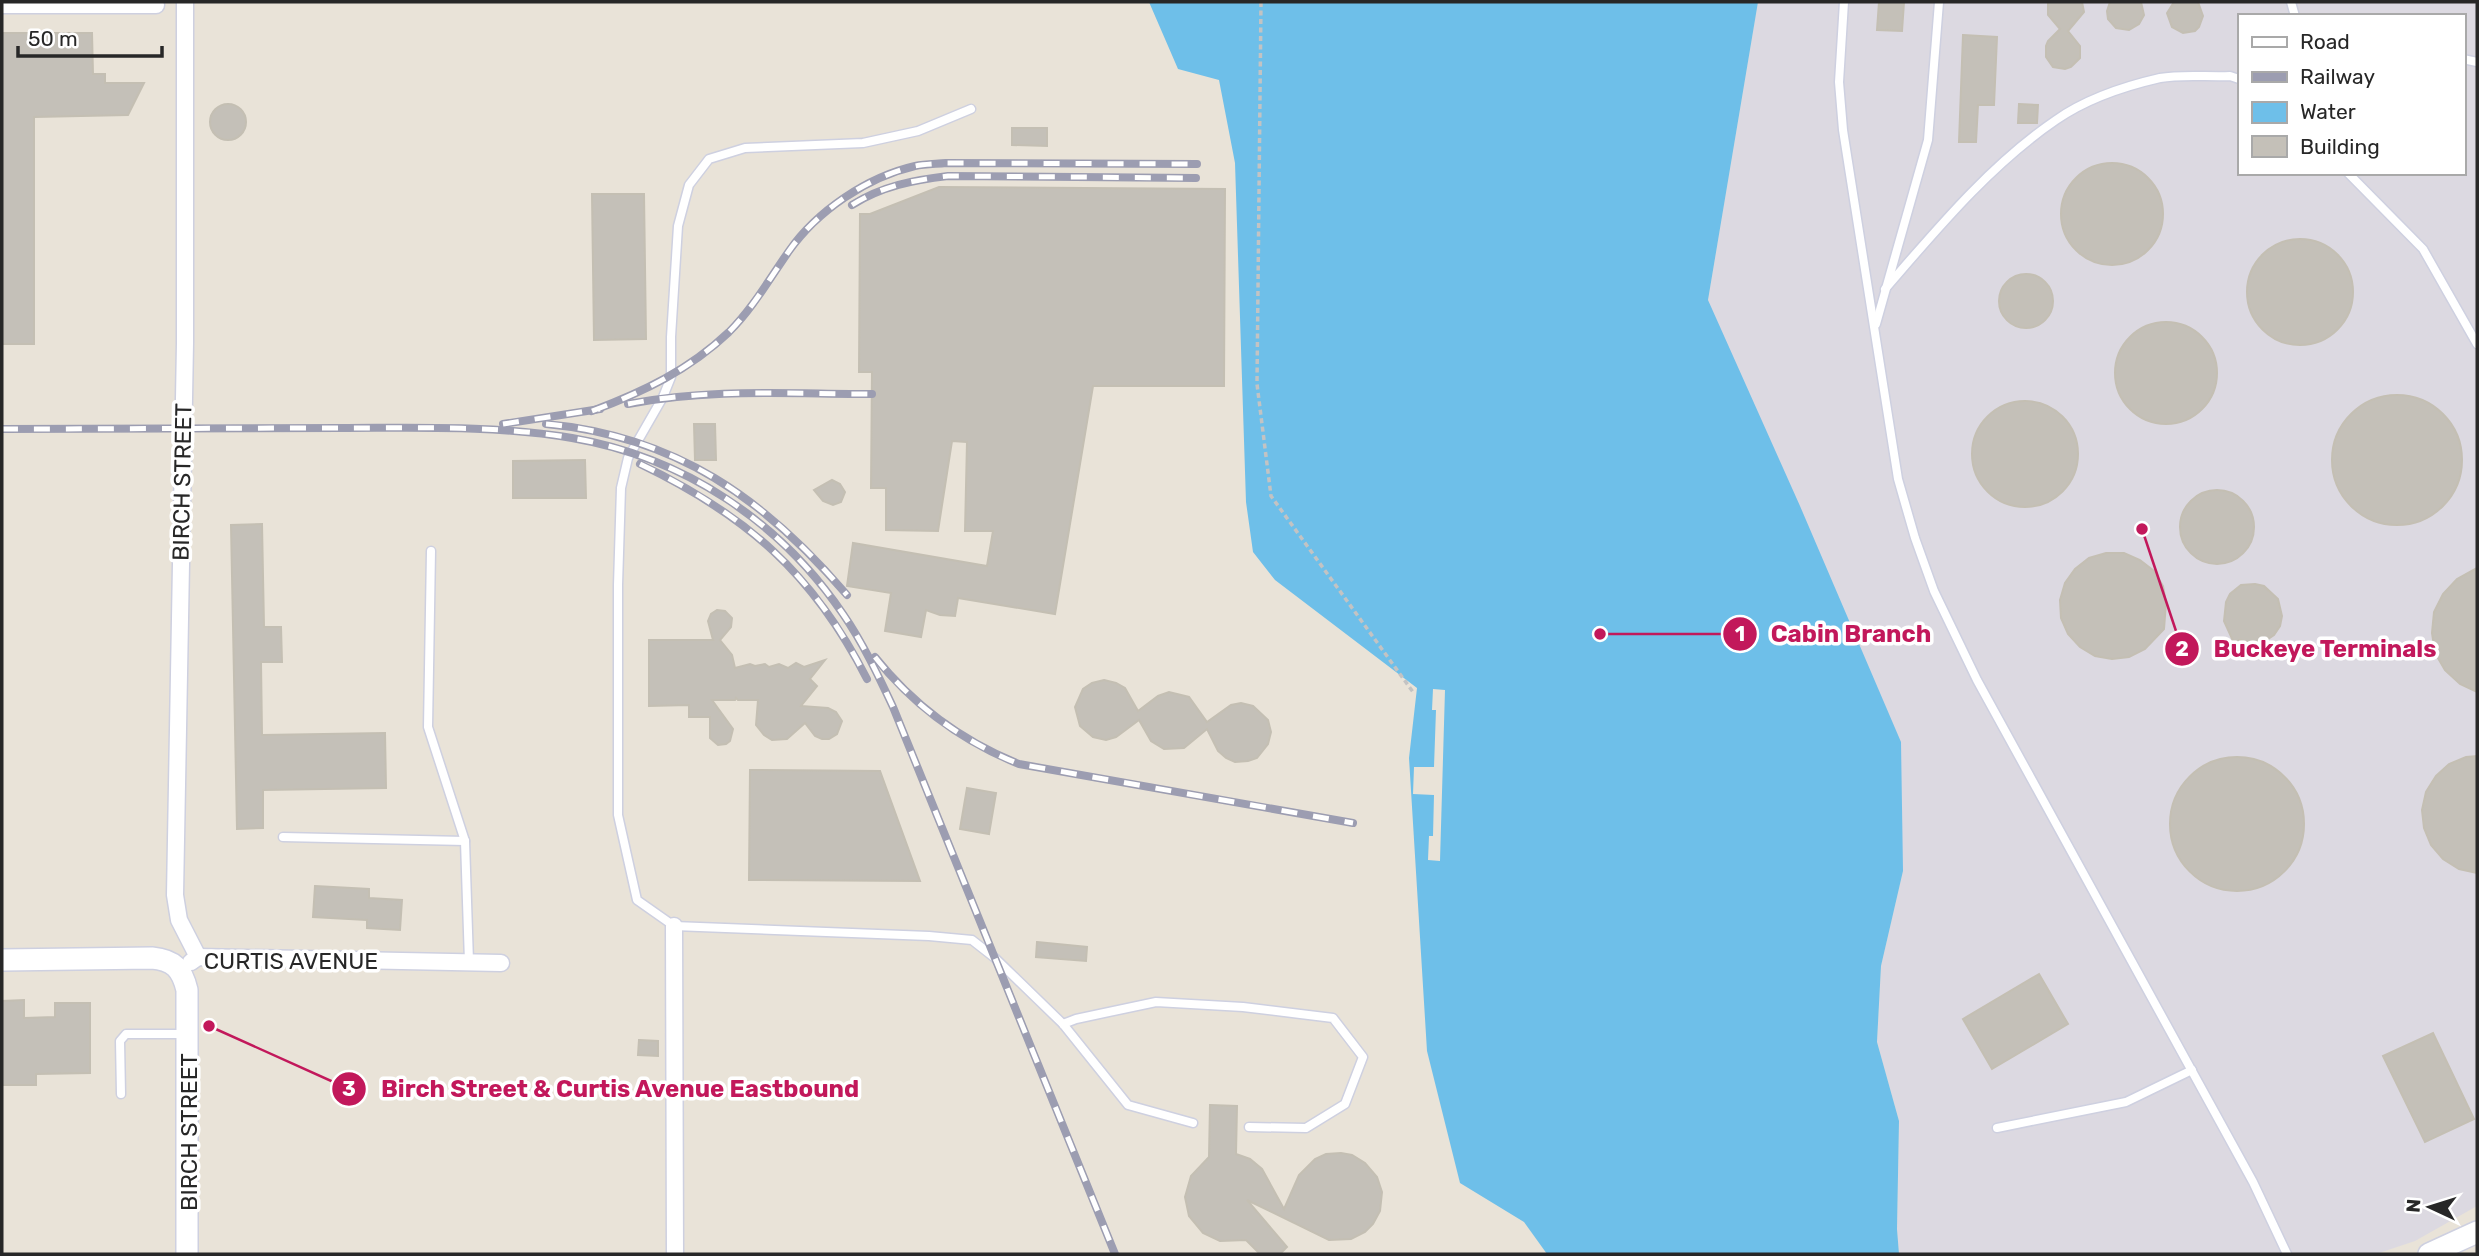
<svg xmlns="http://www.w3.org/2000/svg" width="2479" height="1256" viewBox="0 0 2479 1256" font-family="Rubik,sans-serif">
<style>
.industrial{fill:#dcd9e1;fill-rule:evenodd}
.water{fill:#6ebfe9}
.pier{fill:#e9e3d8}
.building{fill:#c4c0b8;stroke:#c4bfb3;stroke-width:2}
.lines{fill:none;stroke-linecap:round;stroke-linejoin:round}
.lane-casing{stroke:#ced0e0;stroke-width:11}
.street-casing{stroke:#ced0e0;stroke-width:19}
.secondary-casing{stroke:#ced0e0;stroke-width:24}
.path{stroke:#c3c3c3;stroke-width:3.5;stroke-dasharray:5 3.5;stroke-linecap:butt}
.lane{stroke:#fff;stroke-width:8}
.street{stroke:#fff;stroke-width:16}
.secondary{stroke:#fff;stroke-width:21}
.rail-casing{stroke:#9c9db1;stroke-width:8}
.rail{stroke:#fff;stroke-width:5;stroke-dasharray:16;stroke-linecap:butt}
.labels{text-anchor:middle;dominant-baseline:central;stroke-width:7;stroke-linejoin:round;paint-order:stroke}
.street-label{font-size:23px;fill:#272727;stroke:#fff}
.leader{fill:none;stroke:#c2185b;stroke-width:2.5}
.callout-dot{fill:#c2185b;stroke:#fff;stroke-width:2.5}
.mark-label{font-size:21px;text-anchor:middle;font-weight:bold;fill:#fff}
.callout-label{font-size:24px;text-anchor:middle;font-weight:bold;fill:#c2185b;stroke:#fff;stroke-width:7;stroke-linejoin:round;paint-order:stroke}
</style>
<rect width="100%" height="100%" fill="#e9e3d8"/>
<path class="industrial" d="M1758 2H2477V1206L2415 1241 2376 1254H1899L1897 1229 1899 1121 1877 1042 1881 966 1903 871 1708 300ZM2239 16H2463V173H2239Z"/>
<path class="water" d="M1149 2H1758L1708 300 1800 506 1901 742 1903 871 1881 966 1877 1042 1899 1121 1897 1229 1899 1254H1547L1524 1222 1460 1183 1427 1051 1409 758 1417 688 1275 580 1253 552 1246 502 1235 163 1219 80 1178 69Z"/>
<path class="pier" d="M1433 689 1445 690 1440 861 1428 860 1429 836H1433L1434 795 1413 794 1414 767H1434L1436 710H1432Z"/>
<g class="building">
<path d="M1879 2H1904L1902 31 1877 30Z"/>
<path d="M2048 2H2082L2084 12 2068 31 2080 46V58L2071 67 2065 69 2053 67 2046 57V46L2048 41 2060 29 2048 15Z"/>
<path d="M2110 2H2141L2144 15 2139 24 2129 30 2116 28 2108 19 2107 11Z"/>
<path d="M2174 2H2198L2203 16 2199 27 2195 31 2183 33 2172 27 2167 13Z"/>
<path d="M2 33H92L93 74H105V83H144L128 115 34 117V344H2Z"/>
<path d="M1963 35 1997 37 1994 105H1978L1976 142H1959Z"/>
<circle cx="228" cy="122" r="18"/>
<path d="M2019 104 2038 105 2037 123H2018Z"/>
<path d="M1012 128H1047V146L1012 145Z"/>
<circle cx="2112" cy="214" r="51"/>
<path d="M939 187 1225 189 1224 386H1093L1055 614 958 598 955 616 940 615 926 610 921 637 885 631 891 593 847 586 853 543 987 566 993 531H965L967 442 952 441 938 531 886 530V488H871L872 372H859L860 214H870Z"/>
<path d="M592 194H644L646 339 594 340Z"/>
<circle cx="2300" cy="292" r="53"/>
<circle cx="2026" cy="301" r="27"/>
<circle cx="2166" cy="373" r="51"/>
<circle cx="2397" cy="460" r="65"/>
<circle cx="2025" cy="454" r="53"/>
<path d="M694 424H715L716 460H695Z"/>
<path d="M585 460 586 498H513V461Z"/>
<path d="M832 480 840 484 845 492 841 502 833 505 823 501 814 490Z"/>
<circle cx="2217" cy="527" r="37"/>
<path d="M262 524 264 627H281L282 662H261L262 735 385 733 386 788 263 790V828L237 829 231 525Z"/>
<path d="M2106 553H2124L2140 560 2154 571 2163 586 2166 603 2164 629 2145 649 2129 657 2112 659 2095 656 2080 647 2068 634 2061 618 2060 600 2065 583 2075 569 2089 558Z"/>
<path d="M2477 568V692L2460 684 2445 670 2435 653 2432 633 2434 612 2443 594 2457 579Z"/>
<path d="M2255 584 2264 586 2278 599 2282 616 2280 626 2274 635 2265 641 2255 643 2239 640 2234 643 2224 621 2226 602 2230 594 2241 585Z"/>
<path d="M717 610 725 611 732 618 731 627 720 640 732 655 735 668 750 664 755 666 765 664 769 667 779 664 788 668 796 663 804 667 825 660 810 679 817 686 801 706 828 708 836 712 842 721 837 734 829 739H822L815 736 805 723 787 739 772 740 764 735 756 725 758 700H738L736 698 735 700H712L733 729 730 741 726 744 718 745 710 738V717H689V705L649 706V640H713L708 621 711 614Z"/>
<path d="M1104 680 1116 683 1125 688 1138 711 1158 696 1169 692 1189 697 1207 722 1231 705 1241 703 1253 706 1268 720 1271 732 1268 744 1257 758 1248 761 1235 762 1226 758 1218 751 1207 729 1184 748 1164 749 1151 741 1139 720 1116 737 1106 740 1093 737 1080 726 1075 707 1083 689 1092 683Z"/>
<path d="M2477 756V873L2459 869 2443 859 2431 845 2424 828 2422 810 2426 792 2436 776 2449 764 2466 757Z"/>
<circle cx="2237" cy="824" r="67"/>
<path d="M750 770 880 771 920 881 749 880Z"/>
<path d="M967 788 996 793 989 834 960 829Z"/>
<path d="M315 886 369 889V898L402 900 400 930 367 928V920L313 917Z"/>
<path d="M1037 942 1087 947 1086 961 1036 957Z"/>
<path d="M2039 974 2068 1024 1992 1069 1963 1019Z"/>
<path d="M24 1000V1018L55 1017V1003H90V1073L36 1074V1085H2V1001Z"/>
<path d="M2433 1033 2474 1119 2425 1142 2383 1056Z"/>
<path d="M639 1040 658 1041V1056L638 1055Z"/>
<path d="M1210 1105 1237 1106 1236 1154 1250 1159 1262 1169 1284 1209 1299 1175 1315 1159 1326 1154 1341 1153 1352 1155 1365 1163 1377 1177 1382 1192 1380 1211 1373 1224 1365 1232 1351 1239 1329 1240 1247 1200 1287 1247 1280 1254H1260L1246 1240 1220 1241 1203 1233 1189 1216 1185 1197 1191 1176 1209 1157Z"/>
</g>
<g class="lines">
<defs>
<g id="lane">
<path d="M1844 2 1839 82 1843 130 1898 479 1915 538 1934 591 1977 680 2253 1182 2287 1254"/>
<path d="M2291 2 2295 16"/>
<path d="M2463 59 2477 62"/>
<path d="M971 109 918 131 863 143 745 148 709 159 689 185 678 226 671 337V377L663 397 628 458 621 488 618 585V815L637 900 674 926 929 936 972 940 995 958 1063 1024 1128 1105 1193 1123"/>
<path d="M2348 173 2423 249 2477 344"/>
<path d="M1885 289C1937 229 1990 165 2056 120 2086 99 2125 86 2160 78 2182 74 2207 77 2230 76L2239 79"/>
<path d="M1876 324 1928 140 1939 2"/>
<path d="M431 551 428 727 465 841 469 962"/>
<path d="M283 837 465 841"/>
<path d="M1063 1024 1076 1019 1156 1002 1243 1007 1333 1018 1363 1057 1345 1104 1306 1128 1249 1127"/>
<path d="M121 1094 120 1041 126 1034H185"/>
<path d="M1997 1128 2126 1102 2192 1070"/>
</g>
<g id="street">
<path d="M185 2V343L175 895 179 920 198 957"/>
<path d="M2 5H156"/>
<path d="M674 926 675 1254"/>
<path d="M191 962 198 957 501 963"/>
</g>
<g id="secondary">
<path d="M2 960 152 958C174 960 182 969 187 990V1254"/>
<path d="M2429 1254 2477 1232"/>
</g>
</defs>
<use href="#lane" class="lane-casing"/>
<use href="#street" class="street-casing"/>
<use href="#secondary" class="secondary-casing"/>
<path class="path" d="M1261 2 1257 384 1271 496 1413 692"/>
<use href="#lane" class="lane"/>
<use href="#street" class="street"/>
<use href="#secondary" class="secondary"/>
<defs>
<g id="rail">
<path d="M852 205C882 186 914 180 948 176L1196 178"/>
<path d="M628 404C708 388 791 394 872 394"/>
<path d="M592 411C643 392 689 370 729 332 753 308 770 278 789 251 817 211 867 177 915 166 925 164 936 164 946 163L1197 164"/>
<path d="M503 424 600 409"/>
<path d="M546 424C676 436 765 499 847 595"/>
<path d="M2 429C114 429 227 428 340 428 416 428 496 425 572 438 683 457 780 521 843 614 863 643 878 675 893 707L1115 1254"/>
<path d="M640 464C746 515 813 573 867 679"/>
<path d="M875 657C914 706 962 741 1019 764L1353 823"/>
</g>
</defs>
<use href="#rail" class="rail-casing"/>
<use href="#rail" class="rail"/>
</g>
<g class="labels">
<g class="street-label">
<text transform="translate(182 482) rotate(-89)">BIRCH STREET</text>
<text x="291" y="961">CURTIS AVENUE</text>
<text transform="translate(189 1132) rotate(-90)">BIRCH STREET</text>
</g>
</g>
<path class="leader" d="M1600 634L1740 634M2142 529L2182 649M209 1026L349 1089"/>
<g class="callout-dot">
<circle cx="1600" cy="634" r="7"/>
<circle cx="2142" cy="529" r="7"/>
<circle cx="209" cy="1026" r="7"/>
<circle cx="1740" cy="634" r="18"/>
<circle cx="2182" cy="649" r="18"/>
<circle cx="349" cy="1089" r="18"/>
</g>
<g class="mark-label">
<text x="1740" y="641">1</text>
<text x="2182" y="656">2</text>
<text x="349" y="1096">3</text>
</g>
<g class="callout-label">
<text x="1851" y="642">Cabin Branch</text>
<text x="2325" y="657">Buckeye Terminals</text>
<text x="620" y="1097">Birch Street &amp; Curtis Avenue Eastbound</text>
</g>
<rect width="2479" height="1256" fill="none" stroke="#272727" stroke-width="7"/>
<rect x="2238" y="14" width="228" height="161" fill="#ffffff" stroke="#a9a9a9" stroke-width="2"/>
<rect x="2252" y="37" width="35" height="10" fill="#ffffff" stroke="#a9a9a9" stroke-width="2"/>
<text x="2300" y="49" font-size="21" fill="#272727">Road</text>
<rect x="2252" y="72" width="35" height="10" fill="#9c9db1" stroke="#a9a9a9" stroke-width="2"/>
<text x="2300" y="84" font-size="21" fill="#272727">Railway</text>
<rect x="2252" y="102" width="35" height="21" fill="#6ebfe9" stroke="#a9a9a9" stroke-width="2"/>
<text x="2300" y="119" font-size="21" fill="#272727">Water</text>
<rect x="2252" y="136" width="35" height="21" fill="#c4c0b8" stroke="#a9a9a9" stroke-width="2"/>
<text x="2300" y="154" font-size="21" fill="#272727">Building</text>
<g transform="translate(2430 1207) rotate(274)" stroke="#ffffff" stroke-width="5" paint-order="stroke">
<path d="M0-5L12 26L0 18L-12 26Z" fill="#272727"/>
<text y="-10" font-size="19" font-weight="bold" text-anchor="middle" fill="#272727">N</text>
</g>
<path d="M18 46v10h144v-10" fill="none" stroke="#272727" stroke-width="3.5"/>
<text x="28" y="46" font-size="21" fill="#272727" stroke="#ffffff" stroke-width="5" paint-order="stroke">50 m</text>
</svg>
